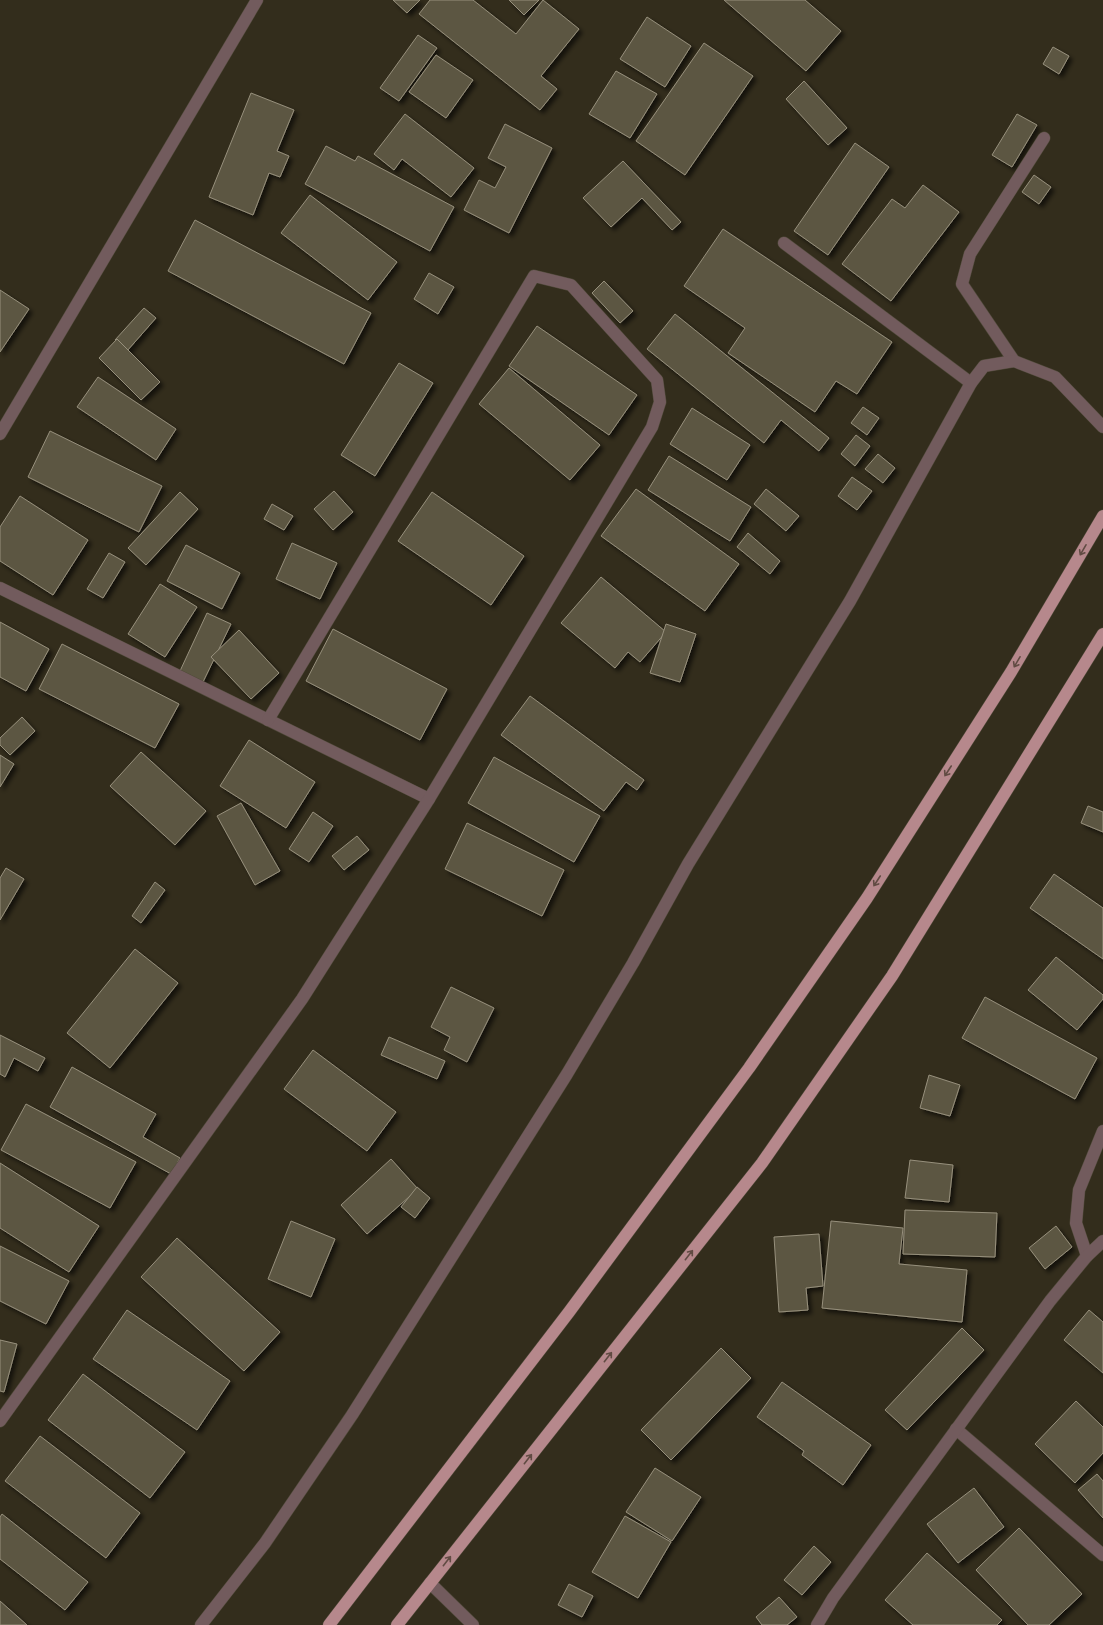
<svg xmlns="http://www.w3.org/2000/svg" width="1103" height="1625" viewBox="0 0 1103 1625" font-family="'Alegreya Sans',sans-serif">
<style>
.building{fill:#5c5643;stroke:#97907c;filter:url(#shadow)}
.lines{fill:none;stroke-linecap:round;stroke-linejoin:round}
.minor-casing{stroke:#4f4939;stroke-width:13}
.major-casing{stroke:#4f4939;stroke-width:13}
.minor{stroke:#725b5d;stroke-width:12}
.major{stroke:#b6888c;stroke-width:12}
.oneway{stroke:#614b43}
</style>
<defs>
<filter id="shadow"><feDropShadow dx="3.5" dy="3.5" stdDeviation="2" flood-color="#0009"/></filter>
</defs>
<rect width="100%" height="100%" fill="#332d1c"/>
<g class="building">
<path d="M393 0H420L407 13Z"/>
<path d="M430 0H473L516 34 543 0 579 29 541 76 557 89 540 110 419 14Z"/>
<path d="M509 0H539L524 15Z"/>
<path d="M724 0H805L841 31 806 71Z"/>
<path d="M647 17 691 46 665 87 620 59Z"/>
<path d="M418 35 437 48 399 101 380 88Z"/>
<path d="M704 43 753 76 685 175 636 141Z"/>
<path d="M1053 47 1069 56 1059 74 1043 64Z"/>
<path d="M436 55 473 80 446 118 409 92Z"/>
<path d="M616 71 657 94 630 138 589 114Z"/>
<path d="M804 81 847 128 828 145 786 99Z"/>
<path d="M251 93 294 110 277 151 289 156 280 177 269 173 253 215 209 197Z"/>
<path d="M405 114 474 168 451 197 402 159 394 170 374 154Z"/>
<path d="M1017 114 1037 125 1012 167 992 155Z"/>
<path d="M505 124 552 148 509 233 464 210 479 180 495 188 506 167 488 158Z"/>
<path d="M855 143 889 167 828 255 794 231Z"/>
<path d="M326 146 355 161 358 156 454 207 430 251 305 184Z"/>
<path d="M623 161 681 222 672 230 642 198 611 227 583 198Z"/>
<path d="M1034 175 1051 187 1039 204 1022 192Z"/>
<path d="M923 185 959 212 891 301 842 264 892 199 905 208Z"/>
<path d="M310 195 397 262 368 300 281 233Z"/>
<path d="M195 220 371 313 344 364 168 271Z"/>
<path d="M723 229 892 342 857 394 836 381 815 412 728 353 745 328 684 286Z"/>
<path d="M429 273 454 287 438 314 414 299Z"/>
<path d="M604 281 633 311 620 323 592 293Z"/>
<path d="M0 290 29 309 0 352Z"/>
<path d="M144 308 156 318 127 351 115 340Z"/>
<path d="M675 314 829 438 819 451 781 420 764 443 647 349Z"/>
<path d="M537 326 637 395 609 435 509 366Z"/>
<path d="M117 339 160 382 141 400 99 358Z"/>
<path d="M399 363 433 383 375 476 341 455Z"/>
<path d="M509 368 600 445 570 480 479 404Z"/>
<path d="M98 377 176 429 156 460 77 407Z"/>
<path d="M863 407 879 418 867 435 851 423Z"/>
<path d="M692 408 750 445 727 480 670 444Z"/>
<path d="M50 431 162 486 139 532 28 477Z"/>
<path d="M856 435 870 446 855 466 841 454Z"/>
<path d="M878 454 895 468 883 483 865 469Z"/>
<path d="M669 456 751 507 730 541 648 490Z"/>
<path d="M852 477 872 491 857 510 838 496Z"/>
<path d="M636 489 739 564 705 611 601 536Z"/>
<path d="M766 489 799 516 786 531 754 504Z"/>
<path d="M334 491 353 512 333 530 314 509Z"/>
<path d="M180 492 198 509 146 565 128 548Z"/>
<path d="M432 492 524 556 491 605 398 541Z"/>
<path d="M20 496 88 540 53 595 0 561V527Z"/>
<path d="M272 504 293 516 284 530 264 519Z"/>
<path d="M748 533 780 561 770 574 737 547Z"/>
<path d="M292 543 337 563 320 599 276 579Z"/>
<path d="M186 545 240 573 222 609 167 581Z"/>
<path d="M109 553 125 562 103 598 87 589Z"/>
<path d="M601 577 666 632 640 662 628 652 615 668 561 623Z"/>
<path d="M160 584 197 607 165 657 128 634Z"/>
<path d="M207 613 231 624 203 682 180 671Z"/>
<path d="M0 622 49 649 26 691 0 677Z"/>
<path d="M666 624 696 634 680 682 650 673Z"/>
<path d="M333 629 447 689 420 740 306 681Z"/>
<path d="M239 630 279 673 251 699 211 657Z"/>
<path d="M62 644 179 704 155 748 39 689Z"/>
<path d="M530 696 644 780 637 790 626 782 604 811 501 735Z"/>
<path d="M22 717 35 731 10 755 0 745V738Z"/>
<path d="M249 740 315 782 286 828 220 786Z"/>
<path d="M141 752 206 811 175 845 110 786Z"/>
<path d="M0 755 14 764 0 787Z"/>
<path d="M494 757 600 816 574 862 468 803Z"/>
<path d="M241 803 280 871 255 885 217 816Z"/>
<path d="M1088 806 1103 812V832L1081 823Z"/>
<path d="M313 812 333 826 309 862 289 849Z"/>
<path d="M467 823 564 870 542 916 445 869Z"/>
<path d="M357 836 369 850 344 870 332 856Z"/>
<path d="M6 868 24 879 0 920V878Z"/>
<path d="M1054 874 1103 908V959L1030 908Z"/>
<path d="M155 882 165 890 141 923 132 916Z"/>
<path d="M135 949 178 983 110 1068 67 1033Z"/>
<path d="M1056 957 1103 995V999L1077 1030 1028 990Z"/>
<path d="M451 987 494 1008 467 1062 444 1050 450 1037 431 1027Z"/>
<path d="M985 997 1097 1058 1075 1099 962 1038Z"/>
<path d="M0 1035 45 1058 38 1071 14 1058 5 1077 0 1074Z"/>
<path d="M389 1037 445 1061 437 1079 381 1055Z"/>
<path d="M313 1050 396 1112 367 1151 284 1089Z"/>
<path d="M72 1067 156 1114 143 1137 180 1158 171 1174 50 1107Z"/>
<path d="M929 1075 960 1085 950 1116 920 1108Z"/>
<path d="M26 1104 136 1162 110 1208 1 1150Z"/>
<path d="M391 1159 418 1189 367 1234 341 1205Z"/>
<path d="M910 1160 953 1165 949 1202 905 1198Z"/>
<path d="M0 1163 99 1226 69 1272 0 1228Z"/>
<path d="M417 1187 430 1198 415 1218 401 1207Z"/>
<path d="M905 1210 997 1213 995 1257 903 1254Z"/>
<path d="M291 1221 335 1239 311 1297 268 1279Z"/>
<path d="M831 1221 903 1228 899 1264 967 1270 962 1322 822 1308Z"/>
<path d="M1056 1226 1072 1247 1045 1269 1029 1248Z"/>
<path d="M819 1234 823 1286 806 1288 808 1310 779 1312 774 1237Z"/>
<path d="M177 1238 280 1332 244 1371 141 1277Z"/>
<path d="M0 1246 69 1281 46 1324 0 1301Z"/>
<path d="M127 1310 230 1381 197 1430 93 1359Z"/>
<path d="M1089 1310 1103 1322V1373L1064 1340Z"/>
<path d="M962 1328 984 1350 907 1430 885 1410Z"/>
<path d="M0 1340 17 1344 4 1392 0 1391Z"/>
<path d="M721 1348 751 1378 671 1460 641 1430Z"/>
<path d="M83 1374 185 1452 150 1498 48 1420Z"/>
<path d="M782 1382 871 1445 843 1485 802 1455 804 1451 757 1417Z"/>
<path d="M1076 1401 1103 1427V1453L1075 1483 1035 1444Z"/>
<path d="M40 1436 140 1513 106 1558 5 1481Z"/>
<path d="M655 1468 701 1497 672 1541 626 1512Z"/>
<path d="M1097 1474 1103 1481V1518L1078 1490Z"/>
<path d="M974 1488 1004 1527 958 1563 927 1524Z"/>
<path d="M2 1514 88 1582 65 1610 0 1559V1517Z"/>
<path d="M625 1516 671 1542 638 1598 592 1572Z"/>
<path d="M1019 1528 1082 1594 1049 1625H1028L976 1570Z"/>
<path d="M814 1546 831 1562 802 1595 784 1580Z"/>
<path d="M927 1553 1002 1620 997 1625H913L885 1600Z"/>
<path d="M569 1584 593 1596 582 1617 558 1605Z"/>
<path d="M779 1597 797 1617 787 1625H762L756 1617Z"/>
<path d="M0 1601 27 1625H0Z"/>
</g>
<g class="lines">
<defs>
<g id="minor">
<path d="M784 243 971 383"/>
<path d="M1014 361 962 284 970 254 1044 138"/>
<path d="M0 434 257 0"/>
<path d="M0 588 429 799"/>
<path d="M1087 1256 1076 1223 1079 1190 1103 1131"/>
<path d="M0 1421 302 999 429 799 652 427 660 402 657 380 571 285 534 276 268 720"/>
<path d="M956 1429 1103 1555"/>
<path d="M430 1583 473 1625"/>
<path d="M201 1625 265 1543 352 1415 567 1074 633 963 688 864 850 601 971 383 984 366 1014 361 1055 377 1103 427"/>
<path d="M817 1625 833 1598 1050 1301 1087 1256 1103 1241"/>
</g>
<g id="major">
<path d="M329 1625 569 1312 749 1068 867 898 1011 672 1103 516"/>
<path d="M397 1625 762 1163 892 976 1103 634"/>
</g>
</defs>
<use href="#minor" class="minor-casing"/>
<use href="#major" class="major-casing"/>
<use href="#minor" class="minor"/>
<use href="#major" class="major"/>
</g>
<defs><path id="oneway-shaft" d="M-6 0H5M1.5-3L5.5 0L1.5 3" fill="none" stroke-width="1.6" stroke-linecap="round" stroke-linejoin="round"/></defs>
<g class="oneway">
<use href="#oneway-shaft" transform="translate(1083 550) rotate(120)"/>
<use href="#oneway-shaft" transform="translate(1017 662) rotate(120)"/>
<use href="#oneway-shaft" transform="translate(948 771) rotate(123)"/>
<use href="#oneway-shaft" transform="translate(877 881) rotate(123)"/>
<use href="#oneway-shaft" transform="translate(689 1255) rotate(-52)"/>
<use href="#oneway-shaft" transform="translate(608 1357) rotate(-52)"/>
<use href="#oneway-shaft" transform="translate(528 1459) rotate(-52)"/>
<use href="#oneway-shaft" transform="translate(447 1561) rotate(-52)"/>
</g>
</svg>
